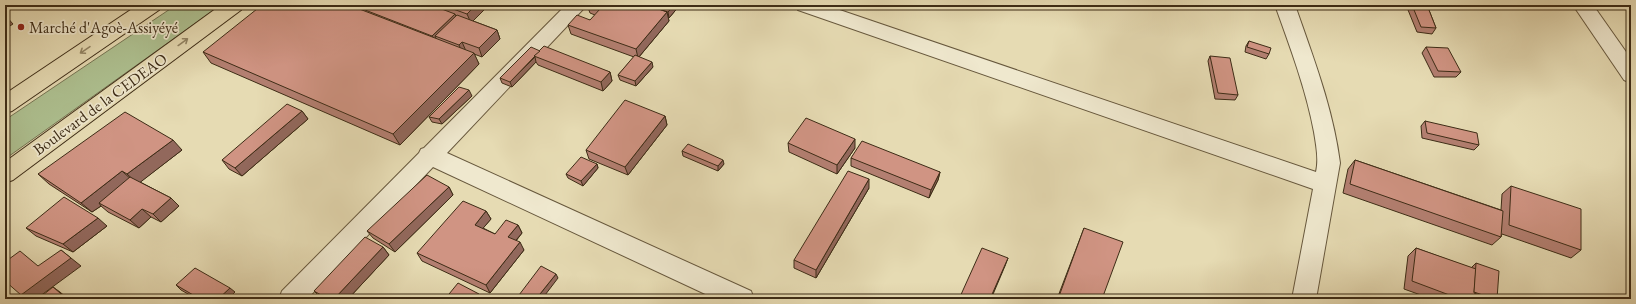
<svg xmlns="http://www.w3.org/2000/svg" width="1636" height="304" viewBox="0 0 1636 304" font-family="'EB Garamond',serif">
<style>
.green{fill:#aec191;stroke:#767654}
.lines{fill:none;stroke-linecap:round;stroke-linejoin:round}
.minor-casing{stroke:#67583d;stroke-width:2}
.primary-casing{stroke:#3d2c16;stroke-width:2}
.minor{fill:#efe8ce;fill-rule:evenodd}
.primary{fill:#e6dbb3;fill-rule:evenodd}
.wall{fill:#b37f71;stroke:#3d2c16}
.shaded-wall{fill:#92685c;stroke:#3d2c16}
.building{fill:#d09483;stroke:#3d2c16}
.oneway{stroke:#928464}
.poi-dot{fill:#8f2418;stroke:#efe8ce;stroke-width:1.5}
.labels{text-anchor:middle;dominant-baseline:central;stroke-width:3.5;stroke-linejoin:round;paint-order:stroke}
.poi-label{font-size:16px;fill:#3d2c16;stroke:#efe8ce;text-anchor:start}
.street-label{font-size:16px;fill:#3d2c16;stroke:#efe8ce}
</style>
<rect width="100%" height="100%" fill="#e6dbb3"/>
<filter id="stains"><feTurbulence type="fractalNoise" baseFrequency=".005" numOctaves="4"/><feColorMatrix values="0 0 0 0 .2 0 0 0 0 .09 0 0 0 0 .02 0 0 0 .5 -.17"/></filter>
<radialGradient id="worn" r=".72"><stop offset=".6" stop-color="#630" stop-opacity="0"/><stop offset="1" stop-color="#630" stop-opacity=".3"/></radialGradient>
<path class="green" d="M176 5H221L5 159V120Z"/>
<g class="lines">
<defs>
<g id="minor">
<path d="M566 5H587L447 153 751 291 754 299H716L433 167 307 299H279L282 291 419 153 421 149 424 148Z"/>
<path d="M795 5H825L1316 172C1319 159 1316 145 1314 132 1306 89 1290 47 1275 5H1295C1313 57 1333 108 1340 163L1316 299H1292L1313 189 798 10Z"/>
<path d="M1573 5H1593L1631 59V83L1624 80Z"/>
</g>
<g id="primary">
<path d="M138 5H162L159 10 12 111 5 113V94Z"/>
<path d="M221 5H244L241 10 13 180 5 183V162Z"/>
</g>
</defs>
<use href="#minor" class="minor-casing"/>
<use href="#primary" class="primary-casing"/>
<use href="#minor" class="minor"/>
<use href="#primary" class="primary"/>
</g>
<g class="wall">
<path d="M364 5H489L473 21 497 30 500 39 482 57 474 54 479 64 400 145 211 63 203 52 360 10V8Z"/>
<path d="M587 5H647L657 8 659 5H680L669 18 668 17 669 21 639 57 653 67 636 86 620 80 618 75 634 57 571 34 568 25 590 20 595 15 590 13Z"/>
<path d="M1406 5H1427L1436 28 1432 34 1417 32Z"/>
<path d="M1249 41 1269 54 1266 59 1245 52 1246 46Z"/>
<path d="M1426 47 1461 72 1456 77H1434L1422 53Z"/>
<path d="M540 51 610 72 612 81 603 91 538 65 536 62 512 87 502 83 500 78Z"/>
<path d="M1210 56 1238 95 1235 100 1215 99 1208 61Z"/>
<path d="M472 96 442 124 432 122 429 117Z"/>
<path d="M302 111 308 119 242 176 229 169 222 160Z"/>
<path d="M665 116 667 125 628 175 589 159 586 150Z"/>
<path d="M1425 121 1479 145 1474 150 1422 138 1421 126Z"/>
<path d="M788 143 855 148 837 174 789 152Z"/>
<path d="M182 150 140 182 171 198 179 206 161 222 151 217 139 228 108 212 101 206 92 212 49 184 38 174Z"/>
<path d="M682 151 724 164 718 171 683 156Z"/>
<path d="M851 158 940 172 938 180 929 198 851 166Z"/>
<path d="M1355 160 1501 210 1502 194 1511 186 1581 250 1571 258 1502 234 1501 237 1492 245 1343 193 1348 169Z"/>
<path d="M597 164 598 168 583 186 568 178 566 174Z"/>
<path d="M449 187 453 195 395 252 373 238 367 231Z"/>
<path d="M869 188 816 278 794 268V260Z"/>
<path d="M486 211 491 219 483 228 495 234 518 225 522 233 516 241 524 250 490 293 422 261 417 253Z"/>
<path d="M107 226 73 252 36 236 26 228Z"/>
<path d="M1084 228 1102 299H1057L1081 236Z"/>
<path d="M383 247 389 255 348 299H322L314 291Z"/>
<path d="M1416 248 1471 268 1476 263 1497 299H1432L1404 289 1408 256Z"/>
<path d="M176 285 235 292 228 299H197L181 290Z"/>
</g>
<g class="shaded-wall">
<path d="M476 5H489L471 23 467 14Z"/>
<path d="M674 5H680L669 18 668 12Z"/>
<path d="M667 12 669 21 638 58 636 49Z"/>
<path d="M455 14 459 23 435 36 438 43 436 45 432 36Z"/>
<path d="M5 15 13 24 5 29Z"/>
<path d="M497 30 500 39 482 57 479 48Z"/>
<path d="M462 42 466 51 463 54 459 45Z"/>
<path d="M474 53 479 64 400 145 393 134Z"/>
<path d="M535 57 536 62 512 87 510 82Z"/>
<path d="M652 62 653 67 636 86 635 81Z"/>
<path d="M610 72 612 81 603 91 601 82Z"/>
<path d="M469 90 472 96 442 124 439 119Z"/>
<path d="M302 111 308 119 242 176 235 168Z"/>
<path d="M665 116 667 125 628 175 625 167Z"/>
<path d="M855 139V148L837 174V165Z"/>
<path d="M173 140 182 150 138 184 127 174Z"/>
<path d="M723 160 724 164 718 171V166Z"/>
<path d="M597 164 598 168 583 186 581 181Z"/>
<path d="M122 171 133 181 99 203 101 206 92 212 81 203Z"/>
<path d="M940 172 938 180 929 198 931 190Z"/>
<path d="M869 179V188L816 278V270Z"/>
<path d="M449 187 453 195 395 252 389 244Z"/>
<path d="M171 198 179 206 161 222 153 214Z"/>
<path d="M142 209 151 217 139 228 130 220Z"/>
<path d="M486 211 491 219 479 233 475 225Z"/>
<path d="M98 218 107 226 73 252 63 244Z"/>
<path d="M518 225 522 233 512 245 508 237Z"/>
<path d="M520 242 524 250 490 293 486 285Z"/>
<path d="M383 247 389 255 348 299H334Z"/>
<path d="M61 250 81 266 36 299H28L21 295Z"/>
<path d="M1008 258 1005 266 991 299H990Z"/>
<path d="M556 274 558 278 542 299H536Z"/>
<path d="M53 287 60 292 68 299H67Z"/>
<path d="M230 288 235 292 228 299H218Z"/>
<path d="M479 294 482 299H474Z"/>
</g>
<g class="building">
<path d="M262 5H349L474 53 393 134 203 52Z"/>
<path d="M364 5H431L455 14 432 36 360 8Z"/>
<path d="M442 5H476L467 14Z"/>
<path d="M590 5H647L667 12 636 49 568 25 577 15 590 20 600 9Z"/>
<path d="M659 5H674L668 12 656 8Z"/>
<path d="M1412 5H1427L1436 28 1421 27Z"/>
<path d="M457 15 497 30 479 48 462 42 459 45 435 36Z"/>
<path d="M1249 41 1271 48 1269 54 1247 47Z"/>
<path d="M544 46 610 72 601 82 534 56Z"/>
<path d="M531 47 540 51 534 56H535L510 82 500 78Z"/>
<path d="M1426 47 1448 48 1461 72 1438 71Z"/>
<path d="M635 55 652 62 635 81 618 75Z"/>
<path d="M1210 56 1230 58 1238 95 1218 93Z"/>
<path d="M459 87 469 90 439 119 429 117Z"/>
<path d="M625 100 665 116 625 167 586 150Z"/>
<path d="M287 104 302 111 235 168 222 160Z"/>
<path d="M125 112 173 140 127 174 122 171 81 203 38 174Z"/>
<path d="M806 118 855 139 837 165 788 143Z"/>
<path d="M1425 121 1477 133 1479 145 1427 133Z"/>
<path d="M862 141 940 172 931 190 851 158Z"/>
<path d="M688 144 723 160 718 166 682 151Z"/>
<path d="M581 157 597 164 581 181 566 174Z"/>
<path d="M1355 160 1503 211 1501 237 1350 184Z"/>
<path d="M848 171 869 179 816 270 794 260Z"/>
<path d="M427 175 449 187 389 244 367 231Z"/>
<path d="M130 177 171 198 153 214 142 209 130 220 99 203Z"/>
<path d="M1511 186 1581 209V250L1509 225Z"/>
<path d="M64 197 98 218 63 244 26 228Z"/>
<path d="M463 201 486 211 475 225 495 234 506 220 518 225 508 237 520 242 486 285 417 253Z"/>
<path d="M1084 228 1123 242 1102 299H1058Z"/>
<path d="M365 237 383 247 334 299H328L314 291Z"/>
<path d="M982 248 1008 258 990 299H959Z"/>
<path d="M1416 248 1476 269 1474 293 1489 299H1460L1412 281Z"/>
<path d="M61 250 71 258 21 295 5 281V262L20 251 38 266Z"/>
<path d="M1476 263 1499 271 1497 299H1494L1474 292Z"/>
<path d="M541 266 556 274 536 299H516Z"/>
<path d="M195 268 230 288 218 299H200L176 285Z"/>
<path d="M458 283 479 294 474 299H445Z"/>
<path d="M53 287 67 299H38Z"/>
</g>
<defs><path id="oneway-shaft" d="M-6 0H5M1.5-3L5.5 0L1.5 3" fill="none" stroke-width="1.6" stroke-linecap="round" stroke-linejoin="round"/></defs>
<g class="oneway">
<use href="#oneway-shaft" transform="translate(183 42) rotate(-36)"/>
<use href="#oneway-shaft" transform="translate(85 50) rotate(146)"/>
</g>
<circle class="poi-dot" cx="21" cy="27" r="4"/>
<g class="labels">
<g class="poi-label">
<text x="29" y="27">Marché d'Agoè-Assiyéyé</text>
</g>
<g class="street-label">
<text transform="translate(100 104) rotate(-36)">Boulevard de la CEDEAO</text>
</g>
</g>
<rect width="1636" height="304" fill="none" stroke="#e6dbb3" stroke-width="20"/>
<rect x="6" y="6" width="1624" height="292" fill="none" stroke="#3d2c16" stroke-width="2"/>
<rect x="10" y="10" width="1616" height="284" fill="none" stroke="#3d2c16"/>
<rect width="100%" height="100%" filter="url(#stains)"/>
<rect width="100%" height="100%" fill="url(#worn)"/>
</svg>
